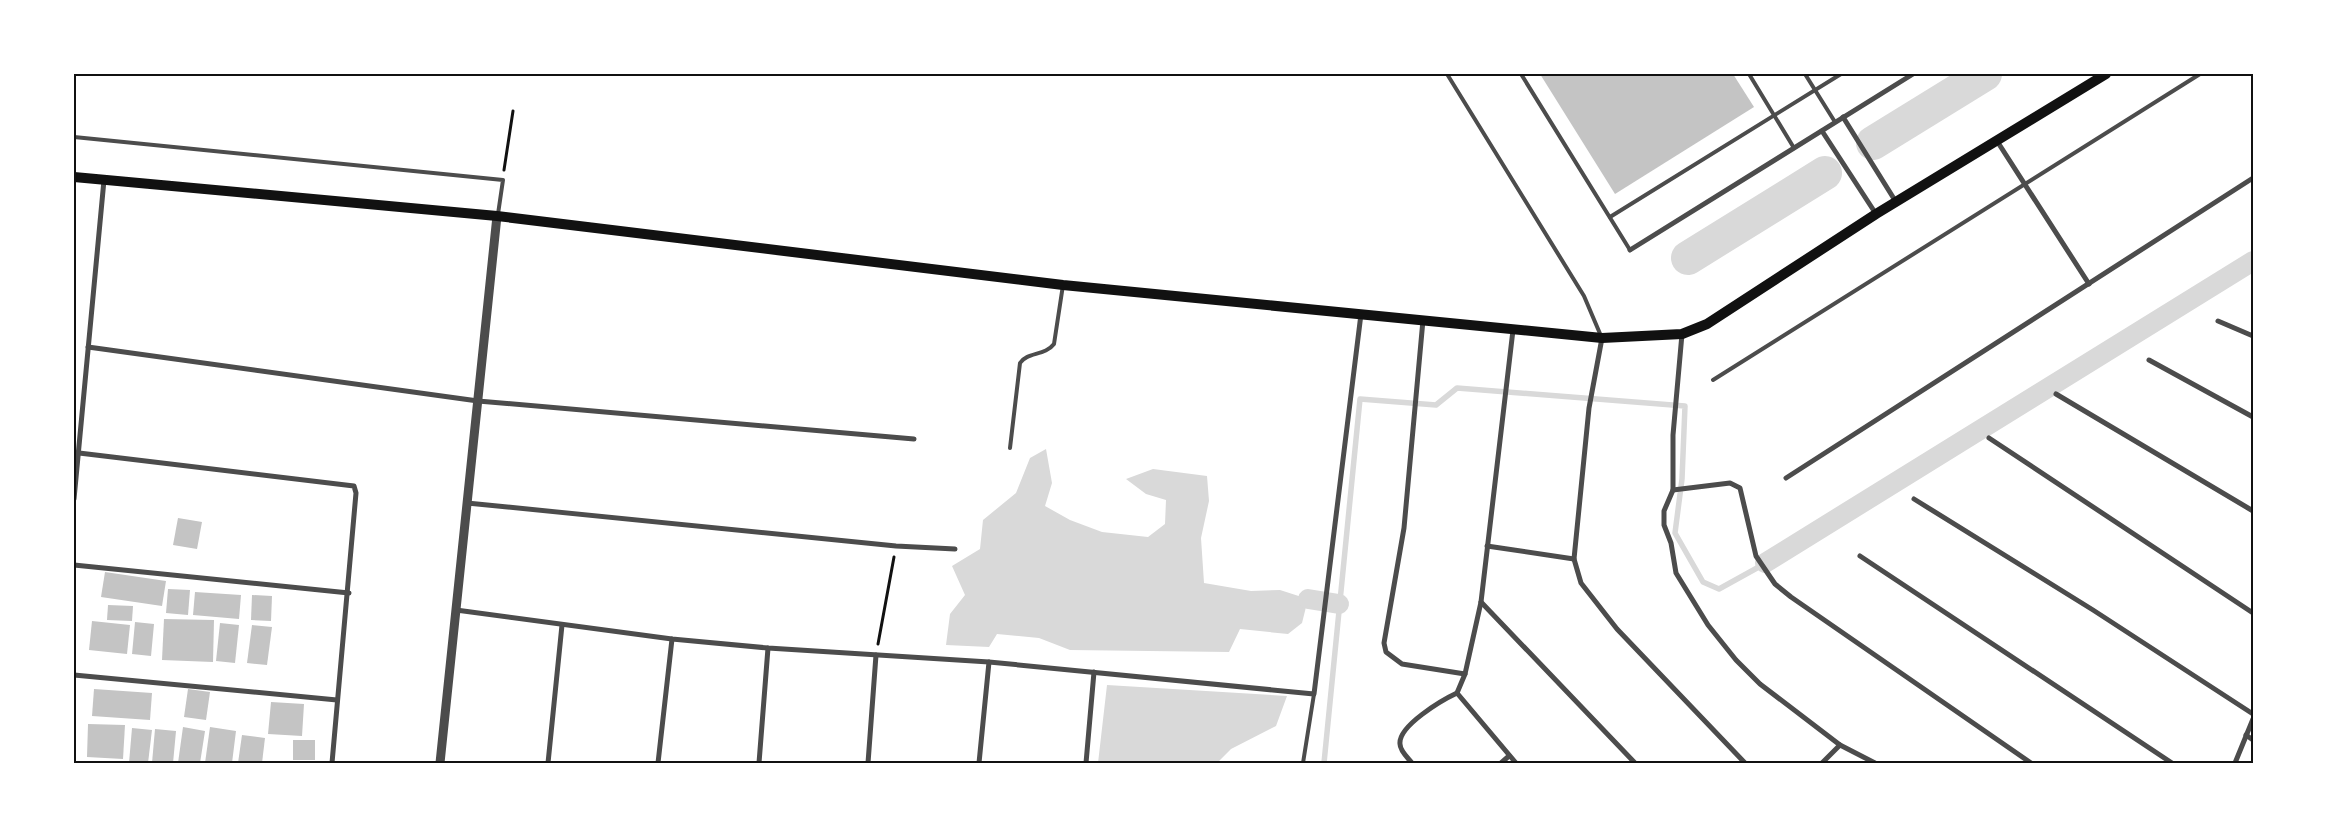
<svg xmlns="http://www.w3.org/2000/svg" width="2327" height="837" viewBox="0 0 2327 837" font-family="Lora,serif">
<style>
.water{fill:#d9d9d9}
.lines{fill:none;stroke-linecap:round;stroke-linejoin:round}
.stream{stroke:#d9d9d9;stroke-width:5.5}
.canal{stroke:#d9d9d9;stroke-width:20}
.river{stroke:#d9d9d9;stroke-width:34}
.building{fill:#c4c4c4}
.path{stroke:#111;stroke-width:3}
.service{stroke:#4c4c4c;stroke-width:4}
.minor{stroke:#4c4c4c;stroke-width:5}
.tertiary{stroke:#4c4c4c;stroke-width:9}
.secondary{stroke:#111;stroke-width:10}
.neatline{fill:none;stroke:#111;stroke-width:2}
</style>
<rect width="100%" height="100%" fill="#fff"/>
<g class="water">
<path d="M1046 449 1052 483 1045 506 1070 520 1102 532 1148 537 1165 524 1166 500 1146 494 1126 479 1153 469 1207 476 1209 501 1201 538 1204 583 1251 591 1280 590 1308 599 1302 623 1288 634 1240 629 1229 652 1070 650 1039 638 997 634 989 647 946 645 950 614 965 595 952 566 980 549 983 520 1016 493 1030 458Z"/>
<path d="M1107 685 1287 696 1276 726 1231 749 1217 763H1098Z"/>
</g>
<g class="lines">
<path class="stream" d="M1324 763 1360 399 1436 405 1457 388 1685 406 1682 479 1675 533 1703 582 1719 589 1757 568"/>
<g class="canal">
<path d="M1765 563 2253 261"/>
<path d="M1308 599 1339 604"/>
</g>
<g class="river">
<path d="M1873 143 1985 74"/>
<path d="M1688 258 1825 173"/>
</g>
</g>
<g class="building">
<path d="M1540 74H1733L1754 107 1615 194Z"/>
<path d="M178 518 202 522 197 549 173 545Z"/>
<path d="M105 572 166 581 162 606 101 597Z"/>
<path d="M168 589 190 590 188 615 166 613Z"/>
<path d="M195 592 241 595 239 619 193 615Z"/>
<path d="M252 595 272 596 271 621 251 620Z"/>
<path d="M108 605 133 606 132 621 107 620Z"/>
<path d="M164 619 214 620 213 662 162 660Z"/>
<path d="M92 621 130 625 127 654 89 650Z"/>
<path d="M135 622 154 624 151 656 132 654Z"/>
<path d="M220 623 239 625 235 663 216 661Z"/>
<path d="M252 625 272 627 267 665 247 663Z"/>
<path d="M94 689 152 693 150 720 92 716Z"/>
<path d="M188 689 210 692 206 720 184 717Z"/>
<path d="M271 702 304 704 302 736 268 734Z"/>
<path d="M88 724 125 725 123 759 87 757Z"/>
<path d="M183 727 205 731 200 763H178Z"/>
<path d="M210 727 236 731 232 763H205Z"/>
<path d="M132 728 152 730 148 763H129Z"/>
<path d="M155 729 176 731 173 763H152Z"/>
<path d="M242 735 265 738 262 763H238Z"/>
<rect x="293" y="740" width="22" height="20"/>
</g>
<g class="lines">
<g class="path">
<path d="M504 170 513 111"/>
<path d="M878 644 894 557"/>
</g>
<g class="service">
<path d="M1447 74 1584 296 1601 336"/>
<path d="M1521 74 1630 250"/>
<path d="M1749 74 1794 148"/>
<path d="M1805 74 1835 122"/>
<path d="M74 137 503 180 498 214"/>
<path d="M1610 217 1841 74"/>
<path d="M1713 380 2200 74"/>
<path d="M1010 448 1020 363C1027 352 1045 356 1054 344L1063 285"/>
<path d="M1303 763 1314 694"/>
</g>
<g class="minor">
<path d="M1843 117 1896 202"/>
<path d="M1822 131 1876 214"/>
<path d="M1997 141 2089 284"/>
<path d="M1630 250 1913 74"/>
<path d="M1423 320 1404 528 1384 643 1386 652 1402 664 1465 674"/>
<path d="M2218 321 2253 336"/>
<path d="M1682 334 1673 435V490L1664 511V525L1671 543 1676 573 1708 625 1736 660 1760 684 1840 745 1875 763"/>
<path d="M1602 338 1589 408 1574 559 1581 583 1617 629 1745 763"/>
<path d="M88 347 478 401 914 439"/>
<path d="M2149 360 2253 417"/>
<path d="M2056 394 2253 511"/>
<path d="M1989 438 2253 613"/>
<path d="M79 453 354 486 356 493 332 763"/>
<path d="M1786 478 2253 178"/>
<path d="M1673 490 1730 483 1740 488 1756 556 1775 584 1791 597 2031 763"/>
<path d="M74 499 104 180"/>
<path d="M1914 499 2093 610 2253 714"/>
<path d="M467 503 896 546 955 549"/>
<path d="M1487 546 1574 559"/>
<path d="M1860 556 2172 763"/>
<path d="M74 565 349 593"/>
<path d="M1481 602 1635 763"/>
<path d="M456 610 672 639 768 648 989 662 1314 694 1361 314"/>
<path d="M74 675 337 700"/>
<path d="M1457 693 1516 763"/>
<path d="M2246 735 2253 740"/>
<path d="M548 763 562 625"/>
<path d="M658 763 672 639"/>
<path d="M759 763 768 648"/>
<path d="M868 763 876 655"/>
<path d="M979 763 989 662"/>
<path d="M1086 763 1094 672"/>
<path d="M1412 763C1408 758 1400 751 1400 744 1398 726 1442 700 1457 693L1465 674 1481 602 1513 330"/>
<path d="M1501 763 1509 756"/>
<path d="M1822 763 1840 745"/>
<path d="M2235 763 2253 719"/>
</g>
<path class="tertiary" d="M440 763 497 216"/>
<path class="secondary" d="M74 177 497 216 1063 285 1602 338 1682 334 1707 324 1876 214 2106 74"/>
</g>
<rect width="2327" height="837" fill="none" stroke="#ffffff" stroke-width="150"/>
<rect x="75" y="75" width="2177" height="687" class="neatline"/>
</svg>
